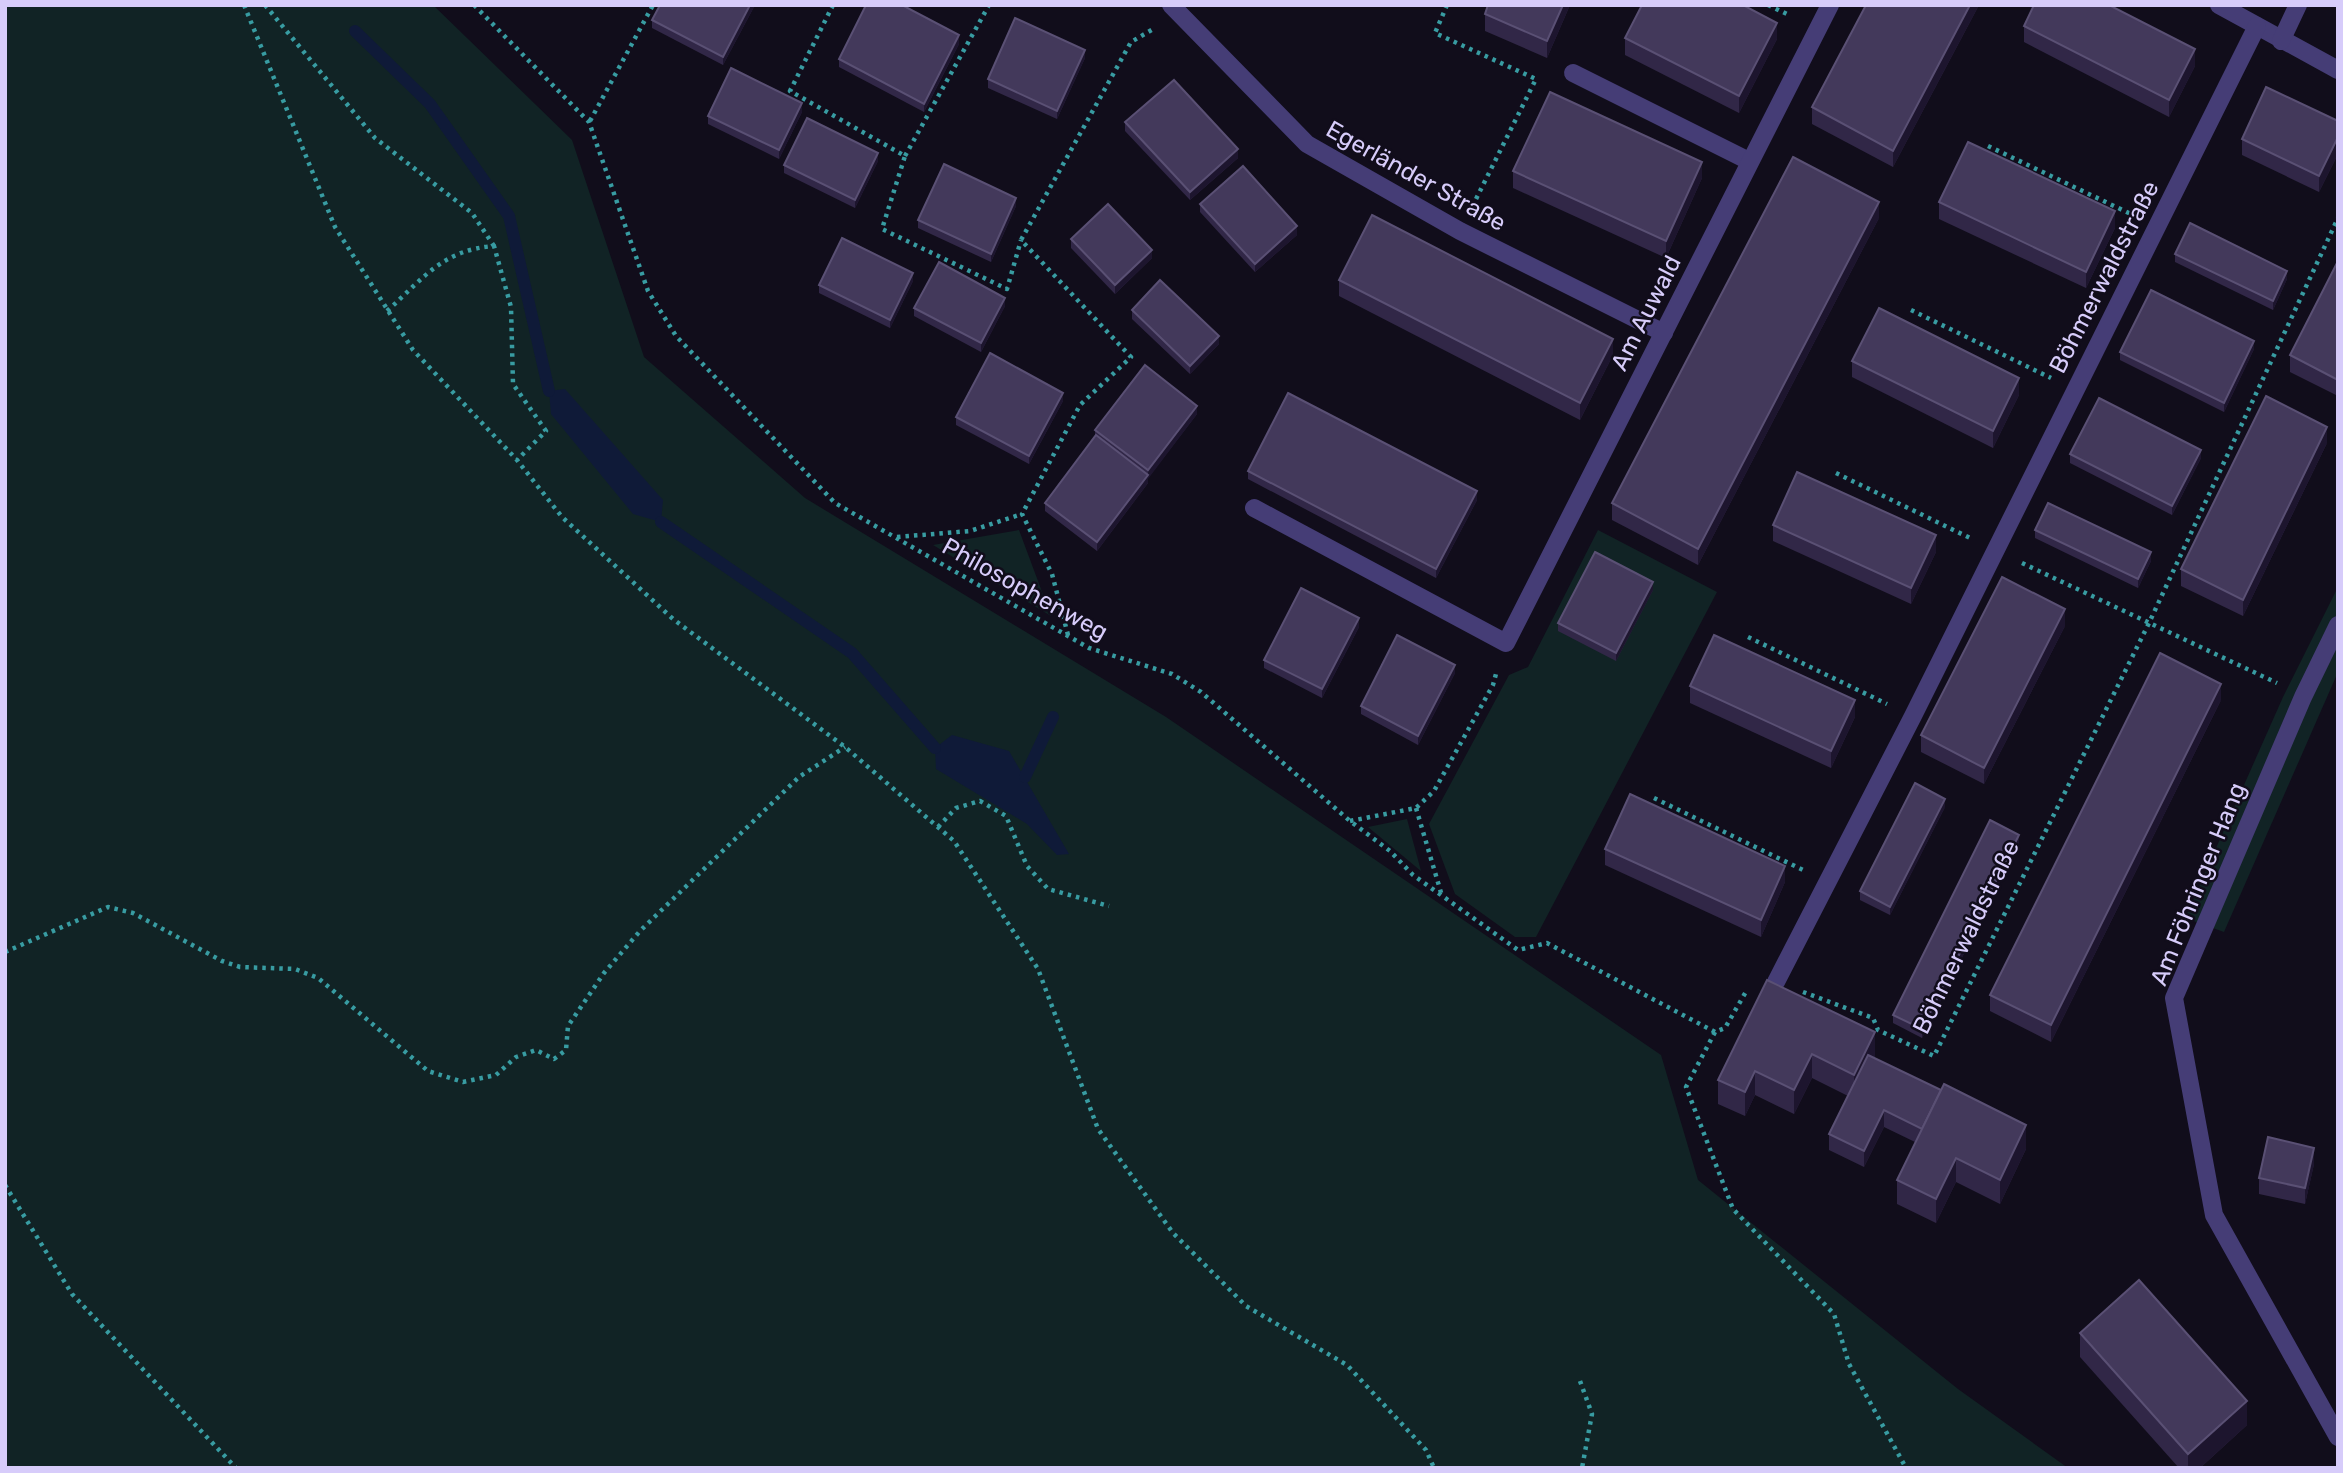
<svg xmlns="http://www.w3.org/2000/svg" width="2343" height="1473" viewBox="0 0 2343 1473" font-family="Rubik,sans-serif">
<style>
.green{fill:#112325}
.water{fill:#0f1a38}
.lines{fill:none;stroke-linecap:round;stroke-linejoin:round}
.stream{stroke:#0f1a38;stroke-width:12}
.path{stroke:#389ca2;stroke-width:4.5;stroke-dasharray:3.5 5;stroke-linecap:butt}
.service{stroke:#453d76;stroke-width:18}
.minor{stroke:#453d76;stroke-width:18}
.wall{fill:#312747}
.shaded-wall{fill:#1d152e}
.building{fill:#43395b;stroke:#5a5074;stroke-width:2}
.labels{text-anchor:middle;dominant-baseline:central;stroke-width:5;stroke-linejoin:round;paint-order:stroke}
.street-label{font-size:24px;fill:#d7ccfa;stroke:#110d1b}
</style>
<rect width="100%" height="100%" fill="#110d1b"/>
<g class="green">
<path d="M5 5H433L572 140 644 357 805 498 1166 717 1661 1055 1698 1180 1958 1389 2068 1468H5Z"/>
<path d="M1019 530 1051 616 933 545Z"/>
<path d="M1598 530 1717 592 1536 937H1515L1455 894 1429 824 1509 675 1528 667Z"/>
<path d="M2338 587V672L2224 932 2185 918 2283 697Z"/>
<path d="M1407 819 1421 871 1368 827Z"/>
</g>
<g class="water">
<path d="M565 389 663 500 661 522 633 514 551 414 549 391Z"/>
<path d="M952 735 1009 751 1069 854 1057 855 1027 824 936 769 935 748Z"/>
</g>
<g class="lines">
<g class="stream">
<path d="M355 31 430 104 509 216 549 391"/>
<path d="M661 522 852 653 935 748"/>
<path d="M1025 777 1053 717"/>
</g>
<g class="path">
<path d="M244 5 335 227 413 350 517 460 562 517 673 619 845 747 954 841 1038 969 1098 1129 1173 1233 1246 1306 1347 1365 1426 1450 1434 1468"/>
<path d="M265 5 375 138 472 213 494 246"/>
<path d="M474 5 589 122 648 291 676 336 835 503 1089 648 1172 674 1201 692 1350 821 1390 851 1413 875 1518 950 1547 943 1715 1032 1725 1028 1747 990"/>
<path d="M833 5 790 91 905 156 882 229 1007 289 1021 240"/>
<path d="M1447 5 1435 33 1536 79 1473 205"/>
<path d="M1768 5 1791 16"/>
<path d="M590 121 653 5"/>
<path d="M1988 146 2133 215"/>
<path d="M905 156 989 5"/>
<path d="M1911 310 2051 378"/>
<path d="M387 311C424 278 442 250 494 246L511 307 513 384 546 431 517 460"/>
<path d="M1836 473 1970 538"/>
<path d="M897 537 970 531 1022 514"/>
<path d="M2022 563 2277 683"/>
<path d="M1068 635 1052 574 1022 514 1080 405 1131 357 1021 240 1131 42 1155 28"/>
<path d="M1748 637 1887 704"/>
<path d="M1654 798 1803 870"/>
<path d="M1416 808 1442 896"/>
<path d="M1350 821 1416 808 1434 791 1493 685 1497 670"/>
<path d="M938 827 956 808 980 801 1006 816 1027 866 1048 889 1109 906"/>
<path d="M5 952 108 907 133 913 222 961 240 967 295 969 318 978 428 1071 463 1082 496 1075 516 1057 536 1050 554 1059 566 1050 568 1026 604 973 640 931 799 777 845 747"/>
<path d="M1803 992 1873 1018 1878 1030 1934 1056 2149 623 2338 218"/>
<path d="M1715 1032 1686 1087 1733 1209 1834 1314 1849 1364 1906 1468"/>
<path d="M5 1185 72 1294 236 1468"/>
<path d="M1580 1381 1592 1414 1582 1468"/>
</g>
<path class="service" d="M1573 73 1749 161"/>
<g class="minor">
<path d="M1171 5 1307 144 1460 231 1664 333"/>
<path d="M2219 5 2338 70"/>
<path d="M2281 41 2298 5"/>
<path d="M1254 508 1506 643 1830 5"/>
<path d="M2338 625 2303 697 2174 998 2214 1215 2338 1437"/>
<path d="M1776 982 1913 716 2257 26"/>
</g>
</g>
<g class="wall">
<path d="M755 5 723 65 652 28V20Z"/>
<path d="M1570 5 1547 58 1485 31V14Z"/>
<path d="M1979 5 1893 167 1812 124V107Z"/>
<path d="M2024 26 2195 66 2169 117 2024 42Z"/>
<path d="M1625 38 1777 39 1739 113 1625 55Z"/>
<path d="M959 44 924 112 839 67V59Z"/>
<path d="M1085 58 1057 119 988 88V79Z"/>
<path d="M802 112 779 159 708 124V116Z"/>
<path d="M2338 121V154L2319 192 2242 155V139Z"/>
<path d="M1125 122 1238 158 1190 200 1125 131Z"/>
<path d="M878 161 855 208 784 173V165Z"/>
<path d="M1513 171 1702 178 1666 258 1513 188Z"/>
<path d="M1939 202 2115 228 2086 288 1939 219Z"/>
<path d="M1200 204 1297 235 1255 272 1200 212Z"/>
<path d="M1016 206 991 262 918 228V220Z"/>
<path d="M1879 218 1698 565 1612 520V503Z"/>
<path d="M1071 239 1152 258 1115 294 1071 248Z"/>
<path d="M2175 254 2287 279 2273 310 2175 262Z"/>
<path d="M2338 261V396L2290 372V355Z"/>
<path d="M1339 280 1613 355 1580 420 1339 296Z"/>
<path d="M913 281 890 328 819 293V285Z"/>
<path d="M1005 306 981 352 914 316V308Z"/>
<path d="M1132 310 1219 344 1190 374 1132 319Z"/>
<path d="M2254 349 2224 412 2120 360V352Z"/>
<path d="M1852 361 2019 395 1993 448 1852 377Z"/>
<path d="M1063 401 1029 464 956 425V417Z"/>
<path d="M1197 414 1148 478V483L1097 551 1045 511V503L1095 437V430Z"/>
<path d="M2327 443 2243 616 2181 586V569Z"/>
<path d="M2070 454 2201 458 2172 515 2070 463Z"/>
<path d="M1248 471 1477 500 1436 578 1248 479Z"/>
<path d="M1773 525 1936 552 1911 604 1773 541Z"/>
<path d="M2035 530 2151 561 2138 588 2035 538Z"/>
<path d="M1653 590 1616 661 1558 631V623Z"/>
<path d="M2065 626 1984 784 1921 752V735Z"/>
<path d="M1359 627 1322 698 1264 668V660Z"/>
<path d="M1455 673 1418 745 1361 714V706Z"/>
<path d="M1690 686 1855 717 1831 768 1690 703Z"/>
<path d="M2221 700 2051 1042 1990 1011V995Z"/>
<path d="M1945 807 1890 915 1860 900V891Z"/>
<path d="M2019 843 1922 1038 1893 1023V1015Z"/>
<path d="M1605 849 1785 882 1761 937 1605 865Z"/>
<path d="M1767 980 1875 1056 1874 1058 2026 1149 2000 1204 1956 1182 1936 1223 1897 1204V1180L1915 1142 1884 1127 1864 1167 1829 1150V1134L1848 1096 1812 1078 1794 1114 1755 1095 1745 1116 1718 1104V1080Z"/>
<path d="M2314 1164 2305 1204 2259 1194V1178Z"/>
<path d="M2080 1333 2247 1425 2200 1468H2179L2080 1357Z"/>
</g>
<g class="shaded-wall">
<path d="M750 5H755L723 65V57Z"/>
<path d="M1563 5H1570L1547 58V41Z"/>
<path d="M1970 5H1979L1893 167V151Z"/>
<path d="M1777 23V39L1739 113V96Z"/>
<path d="M959 35V44L924 112V104Z"/>
<path d="M2195 49V66L2169 117V100Z"/>
<path d="M1085 50V58L1057 119V111Z"/>
<path d="M802 103V112L779 159V150Z"/>
<path d="M2338 137V154L2319 192V176Z"/>
<path d="M1238 149V158L1190 200V192Z"/>
<path d="M878 153V161L855 208V200Z"/>
<path d="M1702 162V178L1666 258V241Z"/>
<path d="M1016 198V206L991 262V254Z"/>
<path d="M1879 202V218L1698 565V549Z"/>
<path d="M2115 211V228L2086 288V272Z"/>
<path d="M1297 226V235L1255 272V264Z"/>
<path d="M1152 250V258L1115 294V285Z"/>
<path d="M2287 271V279L2273 310V301Z"/>
<path d="M913 273V281L890 328V320Z"/>
<path d="M1005 298V306L981 352V343Z"/>
<path d="M1219 336V344L1190 374V366Z"/>
<path d="M1613 339V355L1580 420V403Z"/>
<path d="M2254 341V349L2224 412V403Z"/>
<path d="M2019 378V395L1993 448V431Z"/>
<path d="M1063 393V401L1029 464V456Z"/>
<path d="M1197 406V414L1148 479V470Z"/>
<path d="M2327 427V443L2243 616V600Z"/>
<path d="M2201 450V458L2172 515V506Z"/>
<path d="M1148 475V483L1097 551V542Z"/>
<path d="M1477 491V500L1436 578V569Z"/>
<path d="M1936 535V552L1911 604V588Z"/>
<path d="M2151 552V561L2138 588V579Z"/>
<path d="M1653 582V590L1616 661V653Z"/>
<path d="M2065 609V626L1984 784V768Z"/>
<path d="M1359 618V627L1322 698V689Z"/>
<path d="M1455 665V673L1418 745V736Z"/>
<path d="M2221 684V700L2051 1042V1025Z"/>
<path d="M1855 700V717L1831 768V751Z"/>
<path d="M1945 799V807L1890 915V907Z"/>
<path d="M2019 835V843L1922 1038V1029Z"/>
<path d="M1785 866V882L1761 937V920Z"/>
<path d="M1875 1032V1056L1854 1099V1075Z"/>
<path d="M1812 1054V1078L1794 1114V1090Z"/>
<path d="M1755 1071V1095L1745 1116V1092Z"/>
<path d="M1884 1110V1127L1864 1167V1151Z"/>
<path d="M2026 1125V1149L2000 1204V1180Z"/>
<path d="M2314 1148V1164L2305 1204V1188Z"/>
<path d="M1956 1158V1182L1936 1223V1199Z"/>
<path d="M2247 1401V1425L2200 1468H2188V1454Z"/>
</g>
<g class="building">
<path d="M660 5H750L723 57 652 20Z"/>
<path d="M866 5H902L959 35 924 104 839 59Z"/>
<path d="M1488 5H1563L1547 41 1485 14Z"/>
<path d="M1642 5H1743L1777 23 1739 96 1625 38Z"/>
<path d="M1866 5H1970L1893 151 1812 107Z"/>
<path d="M2034 5H2109L2195 49 2169 100 2024 26Z"/>
<path d="M1015 18 1085 50 1057 111 988 79Z"/>
<path d="M731 68 802 103 779 150 708 116Z"/>
<path d="M1174 80 1238 149 1190 192 1125 122Z"/>
<path d="M2266 87 2338 121V137L2319 176 2242 139Z"/>
<path d="M1550 92 1702 162 1666 241 1513 171Z"/>
<path d="M807 118 878 153 855 200 784 165Z"/>
<path d="M1968 142 2115 211 2086 272 1939 202Z"/>
<path d="M1793 157 1879 202 1698 549 1612 503Z"/>
<path d="M944 164 1016 198 991 254 918 220Z"/>
<path d="M1243 166 1297 226 1255 264 1200 204Z"/>
<path d="M1108 204 1152 250 1115 285 1071 239Z"/>
<path d="M1372 215 1613 339 1580 403 1339 280Z"/>
<path d="M2190 223 2287 271 2273 301 2175 254Z"/>
<path d="M842 238 913 273 890 320 819 285Z"/>
<path d="M2338 261V380L2290 355Z"/>
<path d="M939 262 1005 298 981 343 914 308Z"/>
<path d="M1160 280 1219 336 1190 366 1132 310Z"/>
<path d="M2151 290 2254 341 2224 403 2120 352Z"/>
<path d="M1879 308 2019 378 1993 431 1852 361Z"/>
<path d="M990 353 1063 393 1029 456 956 417Z"/>
<path d="M1145 365 1197 406 1148 470 1095 430Z"/>
<path d="M1288 393 1477 491 1436 569 1248 471Z"/>
<path d="M2266 396 2327 427 2243 600 2181 569Z"/>
<path d="M2099 398 2201 450 2172 506 2070 454Z"/>
<path d="M1096 435 1148 475 1097 542 1045 503Z"/>
<path d="M1797 472 1936 535 1911 588 1773 525Z"/>
<path d="M2048 503 2151 552 2138 579 2035 530Z"/>
<path d="M1595 552 1653 582 1616 653 1558 623Z"/>
<path d="M2002 577 2065 609 1984 768 1921 735Z"/>
<path d="M1301 588 1359 618 1322 689 1264 660Z"/>
<path d="M1397 635 1455 665 1418 736 1361 706Z"/>
<path d="M1714 635 1855 700 1831 751 1690 686Z"/>
<path d="M2160 653 2221 684 2051 1025 1990 995Z"/>
<path d="M1915 783 1945 799 1890 907 1860 891Z"/>
<path d="M1630 794 1785 866 1761 920 1605 849Z"/>
<path d="M1990 820 2019 835 1922 1029 1893 1015Z"/>
<path d="M1767 980 1875 1032 1854 1075 1812 1054 1794 1090 1755 1071 1745 1092 1718 1080Z"/>
<path d="M1868 1055 1941 1090 1922 1129 1884 1110 1864 1151 1829 1134Z"/>
<path d="M1944 1084 2026 1125 2000 1180 1956 1158 1936 1199 1897 1180Z"/>
<path d="M2268 1137 2314 1148 2305 1188 2259 1178Z"/>
<path d="M2139 1280 2247 1401 2188 1454 2080 1333Z"/>
</g>
<g class="labels">
<g class="street-label">
<text transform="translate(1416 176) rotate(29)">Egerländer Straße</text>
<text transform="translate(2104 277) rotate(-63)">Böhmerwaldstraße</text>
<text transform="translate(1646 313) rotate(-63)">Am Auwald</text>
<text transform="translate(1025 589) rotate(29)">Philosophenweg</text>
<text transform="translate(2198 884) rotate(-68)">Am Föhringer Hang</text>
<text transform="translate(1966 937) rotate(-64)">Böhmerwaldstraße</text>
</g>
</g>
<rect width="2343" height="1473" fill="none" stroke="#d7ccfa" stroke-width="14"/>
</svg>
